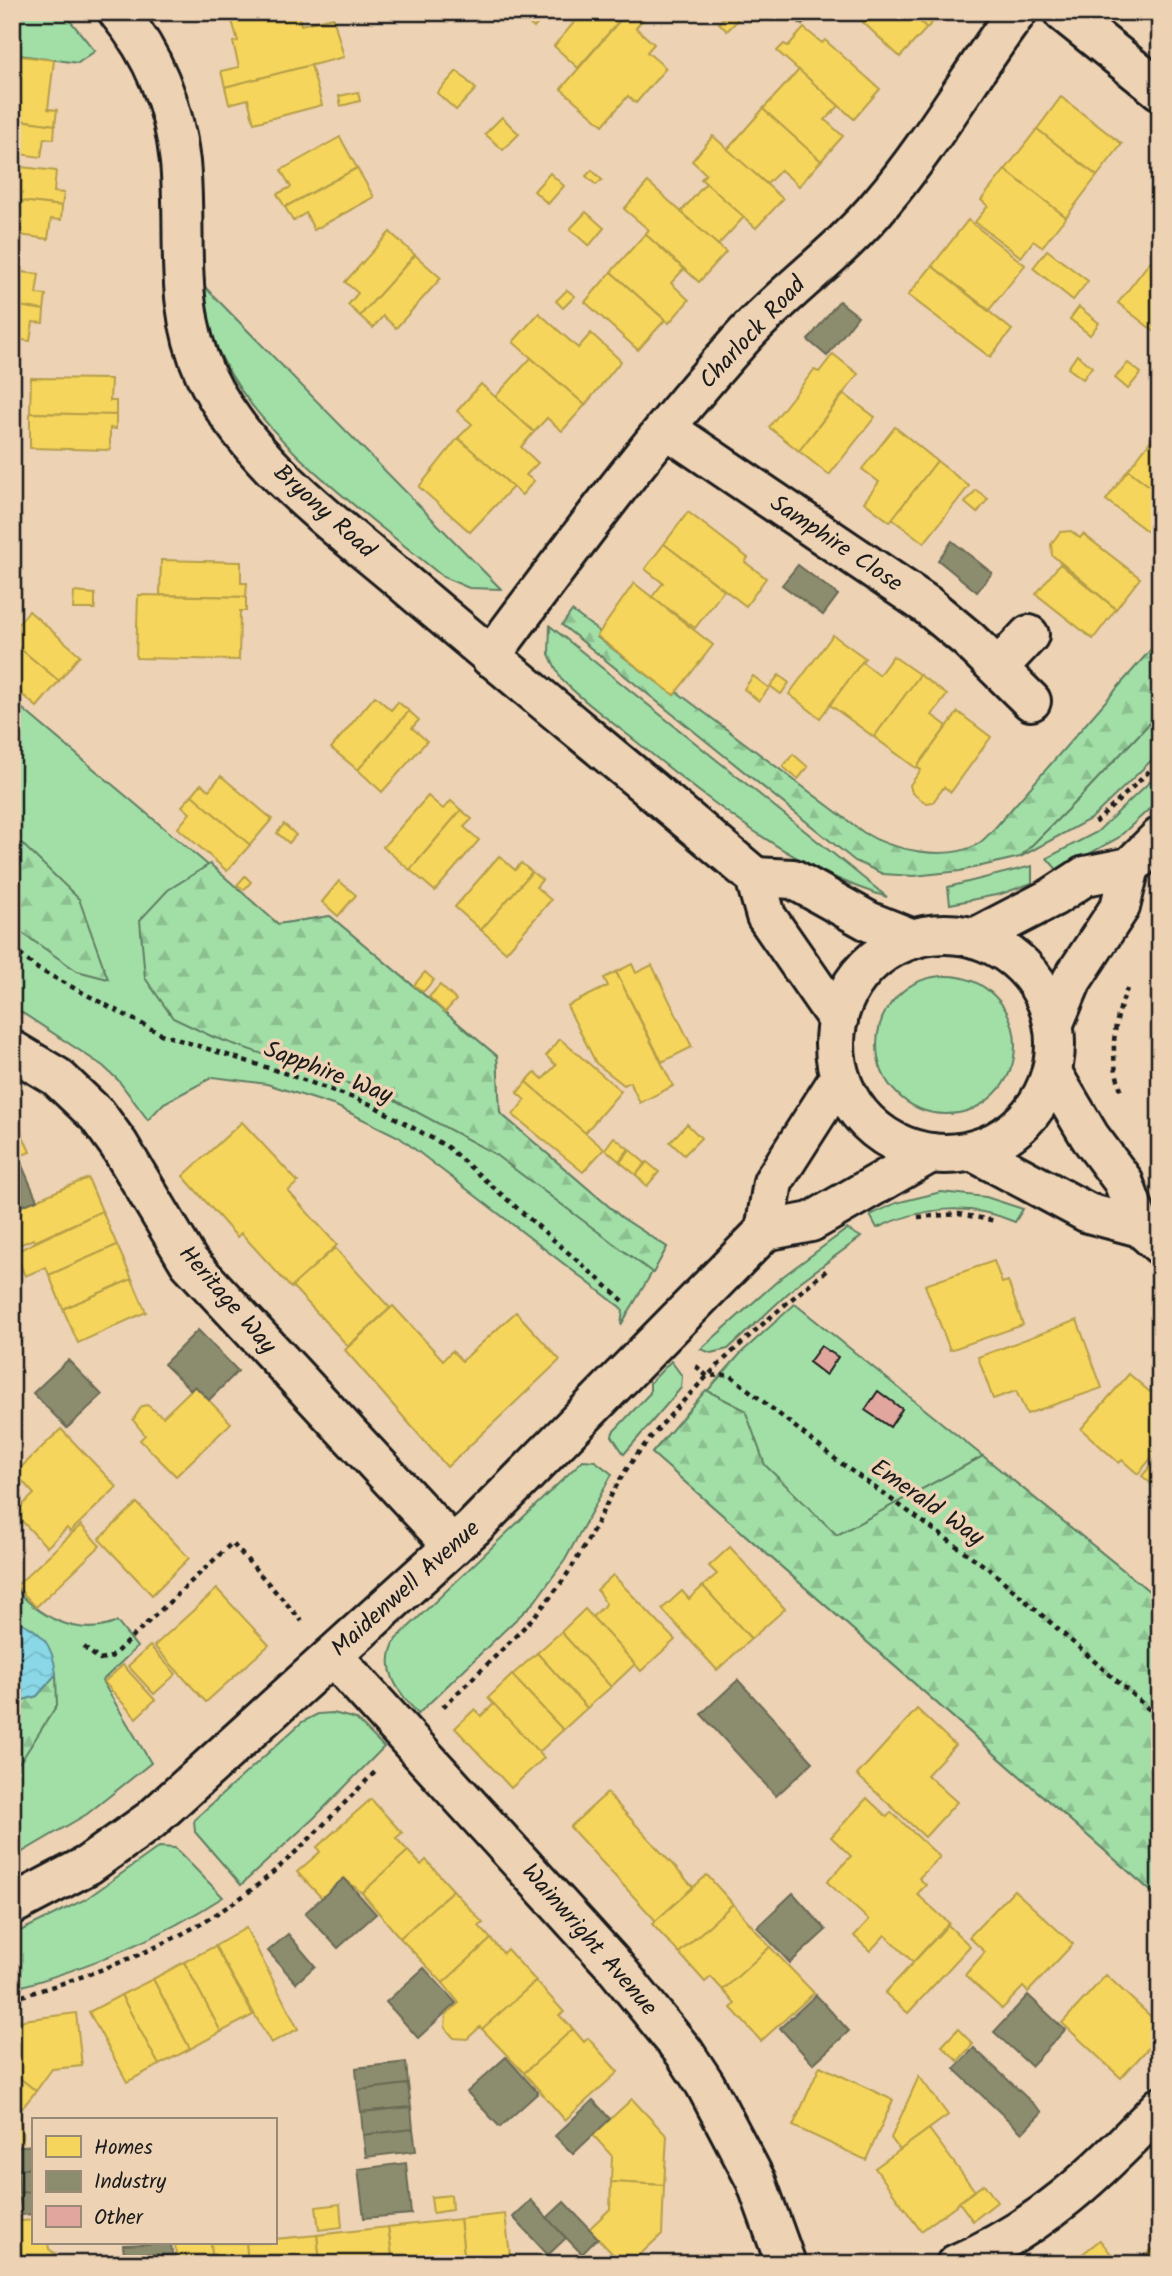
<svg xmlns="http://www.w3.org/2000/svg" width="1172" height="2276" viewBox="0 0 1172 2276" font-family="Kalam,sans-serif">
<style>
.grass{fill:#a2dfa7;stroke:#5f7e62;stroke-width:2}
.forest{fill:url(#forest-firs);stroke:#5f7e62;stroke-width:2}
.water{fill:url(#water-waves);stroke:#5e8d96;stroke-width:2}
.homes{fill:#f6d55c;stroke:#b59e49;stroke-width:2}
.industry{fill:#8c8c6e;stroke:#6a6a55;stroke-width:2}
.building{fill:#e1a79e;stroke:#1c1c1c;stroke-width:2}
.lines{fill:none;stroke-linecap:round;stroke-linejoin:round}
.street-casing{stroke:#1c1c1c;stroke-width:44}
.secondary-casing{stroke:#1c1c1c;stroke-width:44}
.path{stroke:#1c1c1c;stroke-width:4.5;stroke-dasharray:5 5;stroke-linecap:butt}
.street{stroke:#edd2b4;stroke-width:38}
.secondary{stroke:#edd2b4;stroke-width:38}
.labels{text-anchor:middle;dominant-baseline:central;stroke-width:7;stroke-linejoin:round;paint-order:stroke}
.street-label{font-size:24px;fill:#1c1c1c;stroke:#edd2b4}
</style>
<defs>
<pattern id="forest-firs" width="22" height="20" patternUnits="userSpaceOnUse" patternTransform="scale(1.75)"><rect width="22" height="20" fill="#a2dfa7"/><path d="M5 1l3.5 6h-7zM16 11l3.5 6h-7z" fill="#8bbf8f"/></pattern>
<pattern id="water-waves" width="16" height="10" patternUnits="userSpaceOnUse" patternTransform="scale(1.75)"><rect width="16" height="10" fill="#8ad8e7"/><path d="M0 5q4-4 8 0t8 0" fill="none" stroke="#76b9c6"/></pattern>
</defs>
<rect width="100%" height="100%" fill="#edd2b4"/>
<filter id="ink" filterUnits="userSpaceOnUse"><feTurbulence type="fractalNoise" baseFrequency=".0143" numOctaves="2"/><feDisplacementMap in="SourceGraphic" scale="14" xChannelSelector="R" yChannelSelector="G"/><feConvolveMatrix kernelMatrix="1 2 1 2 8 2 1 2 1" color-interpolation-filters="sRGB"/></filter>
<g filter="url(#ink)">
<g class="grass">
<path d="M12 12H63L95 51 78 63 12 54Z"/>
<path d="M199 281 501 589 469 588 443 577C372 518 266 445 224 362 210 336 205 309 199 281Z"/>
<path d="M550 626 887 897C795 870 717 806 643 747 616 725 586 704 561 679L549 654Z"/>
<path d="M12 700 278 924 330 916 497 1056 500 1113 621 1217 667 1247 621 1325 623 1311 620 1307 399 1137 336 1106 267 1084 213 1077 164 1103 148 1120 118 1080 103 1066 12 1006Z"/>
<path d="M1160 712V752L1092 818 1020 857 1083 794Z"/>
<path d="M1160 772V799L1118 838 1058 871 1047 858 1097 832Z"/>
<path d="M1032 866V883L1001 894 950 904 948 887Z"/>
<circle cx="946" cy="1045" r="69"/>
<path d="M941 1192 986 1197 1023 1209 1015 1222C969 1202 921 1207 877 1228L870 1215 896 1203Z"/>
<path d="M847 1229 861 1237 800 1282 728 1349 711 1353 701 1349 782 1277Z"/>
<path d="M795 1304 1160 1600V1899L652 1453 742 1352Z"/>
<path d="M671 1361 682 1376 681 1388 624 1454 612 1436 613 1432 650 1393V1383Z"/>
<path d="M583 1460 595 1461 612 1474 565 1560 535 1601 418 1714C399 1692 379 1670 396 1639Z"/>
<path d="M12 1583C35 1616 78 1639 117 1622L137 1647 102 1681 151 1763 87 1814 12 1858Z"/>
<path d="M333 1713 356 1719 384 1747 314 1818 241 1885 195 1832 194 1820 302 1722 318 1714Z"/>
<path d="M159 1847 175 1848 223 1897C157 1940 88 1968 12 1989V1935L86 1899Z"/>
</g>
<g class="forest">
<path d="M572 611 600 632 597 637 674 695 677 692 863 832C891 850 947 862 978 844 984 840 989 834 994 829L1160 639V712L1083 794 1020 857 960 871 914 876 883 874 855 861 562 625Z"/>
<path d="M12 834 79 899 108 979 77 971 12 926Z"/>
<path d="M210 864 278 924 330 916 497 1056 500 1113 621 1217 667 1247 653 1273 493 1153 391 1098 213 1037 173 1018 145 978 140 920 168 890Z"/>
<path d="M706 1390 745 1410 765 1465 837 1535 983 1456 1160 1600V1899L652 1453Z"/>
<path d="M56 1674 57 1705 23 1758 12 1770V1703L37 1696Z"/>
</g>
<path class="water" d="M12 1619C41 1629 53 1644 56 1674L37 1696 12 1703Z"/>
<g class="homes">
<path d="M238 12H298L301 25 333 17 344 57 225 87 221 71 239 67 233 42 238 41 230 14Z"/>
<path d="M516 12H547L534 28Z"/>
<path d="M583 12H627L578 68 554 46Z"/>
<path d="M627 12 647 14 636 28 654 44 647 52 666 68 636 103 628 96 603 125 561 89Z"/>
<path d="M729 12 738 20 727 31 719 23Z"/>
<path d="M852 12H910L927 28 900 57Z"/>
<path d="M910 12H942L927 28Z"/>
<path d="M804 28 822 43 825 40 880 89 854 119 777 51 784 44 788 46Z"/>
<path d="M12 55 54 60 48 109 57 110 55 125 12 119Z"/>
<path d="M311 65 322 105 254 123 248 99 229 104 225 87Z"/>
<path d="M799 70 839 106 825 120 843 136 821 161 763 109Z"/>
<path d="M457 71 476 89 456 110 437 93Z"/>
<path d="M358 92 360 101 341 106 339 96Z"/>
<path d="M1061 97 1122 144 1097 176 1037 129Z"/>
<path d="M763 109 821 161 799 186 781 170 767 184 727 150Z"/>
<path d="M502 117 519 134 503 150 485 134Z"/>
<path d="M12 119 55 125 54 139 44 138 41 157 12 153Z"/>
<path d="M1037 129 1097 176 1066 217 1005 170Z"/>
<path d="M713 136 783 199 756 228 701 179 706 174 692 161Z"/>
<path d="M340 137 357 168 285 207 277 194 291 187 281 170Z"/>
<path d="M12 166 56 171 54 192 64 193 62 206 12 200Z"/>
<path d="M357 168 374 197 314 230 306 213 293 221 285 207Z"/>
<path d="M592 170 602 180 596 185 586 176Z"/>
<path d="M1005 170 1066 217 1042 247 1033 241 1021 257 975 222 988 206 981 200Z"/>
<path d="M550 173 564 186 548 204 534 191Z"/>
<path d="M648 182 726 252 699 282 645 234 649 230 624 209Z"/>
<path d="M706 183 744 217 718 245 681 212Z"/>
<path d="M12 200 62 206 61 220 51 219 48 239 12 234Z"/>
<path d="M586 212 604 228 589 246 570 229Z"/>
<path d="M968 220 1025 265 989 310 932 266Z"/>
<path d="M390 232 415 255 360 316 348 305 358 293 345 282Z"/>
<path d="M645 234 684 269 671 283 689 300 669 323 611 272Z"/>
<path d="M1160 249V336L1118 303Z"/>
<path d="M1047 250 1088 281 1073 300 1033 268Z"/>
<path d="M415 255 441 278 396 328 383 316 373 328 360 316Z"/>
<path d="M932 266 1012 330 990 357 908 295Z"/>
<path d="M12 271 39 274 36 294 46 295 44 310 12 305Z"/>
<path d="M611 272 665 320 638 350 585 302Z"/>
<path d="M567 290 575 296 563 308 556 301Z"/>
<path d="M12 305 44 310 43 323 33 322 30 341 12 339Z"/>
<path d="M1079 307 1099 323 1090 335 1070 319Z"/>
<path d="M539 313 578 348 591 333 621 361 585 405 513 342Z"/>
<path d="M833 354 858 374 799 451 769 427 814 370 819 372Z"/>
<path d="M1077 355 1092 367 1083 379 1068 368Z"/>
<path d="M531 358 585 405 562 431 547 418 534 432 495 397Z"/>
<path d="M1128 363 1141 373 1128 389 1115 378Z"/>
<path d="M31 378 111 379 110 401H116V415L30 413Z"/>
<path d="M481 384 534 432 521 447 538 463 526 475 534 481 522 495 458 438 472 424 457 411Z"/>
<path d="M844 394 875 417 829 475 799 451Z"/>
<path d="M30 413 116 415V429L110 428V450L30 448Z"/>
<path d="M895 427 937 461 890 522 864 502 879 482 862 469Z"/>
<path d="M458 438 513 487 470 532 419 487Z"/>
<path d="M1152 439 1160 445V494L1128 470Z"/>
<path d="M937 461 969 486 924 543 892 519Z"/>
<path d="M1128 470 1160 494V541L1106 500Z"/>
<path d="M976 490 988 499 977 513 965 503Z"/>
<path d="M688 512 748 558 745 562 766 578 746 606 664 544Z"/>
<path d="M1071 531 1080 538 1083 534 1140 578 1116 609 1052 555 1051 544 1060 532Z"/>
<path d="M664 544 724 590 695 628 652 597 663 583 645 569Z"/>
<path d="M161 560 241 562V583H247L246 597 160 595Z"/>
<path d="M1060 564 1116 609 1093 639 1036 594Z"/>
<path d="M634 583 713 645 674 695 597 636Z"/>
<path d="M74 592 95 594V609H73Z"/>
<path d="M138 595 246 597V611H240L239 660 136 658Z"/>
<path d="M29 611 80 655 59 681 12 642V631Z"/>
<path d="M833 635 865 658 820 718 789 694Z"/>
<path d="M12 642 59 681 37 707 12 686Z"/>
<path d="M893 656 920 675 874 737 830 705 862 662 879 675Z"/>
<path d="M779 675 789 683 781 694 770 686Z"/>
<path d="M920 675 947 695 932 715 947 726 916 768 874 737Z"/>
<path d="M753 676 769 688 759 701 744 689Z"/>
<path d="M375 696 391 710 398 702 409 711 358 770 331 748Z"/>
<path d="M409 711 419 720 412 728 427 741 382 792 358 770Z"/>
<path d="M958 712 991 737 951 792 944 787 933 802 926 803 912 793 910 785 921 770 917 767Z"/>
<path d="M793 754 808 767 798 779 783 767Z"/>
<path d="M221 776 272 819 250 845 192 795 201 784 209 790Z"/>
<path d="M192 795 250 845 227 871 178 828 190 813 182 806Z"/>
<path d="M428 796 443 809 451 801 461 810 410 870 383 847Z"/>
<path d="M461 810 472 819 464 827 479 840 435 891 410 870Z"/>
<path d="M284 824 296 835 289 843 277 833Z"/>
<path d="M499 856 515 870 521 863 532 872 481 930 455 907Z"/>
<path d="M532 872 542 880 536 887 551 900 506 952 481 930Z"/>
<path d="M245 876 251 882 244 890 237 885Z"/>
<path d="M339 881 356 895 338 916 322 902Z"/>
<path d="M632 964 636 973 652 965 692 1047 662 1062 616 972Z"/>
<path d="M425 972 434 980 423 992 414 985Z"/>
<path d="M616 972 673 1086 640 1103 630 1082 624 1085 596 1063 567 1006 608 986 604 978Z"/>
<path d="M440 985 456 1000 445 1012 429 997Z"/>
<path d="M560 1039 621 1091 585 1133 526 1082 535 1072 543 1079 556 1065 546 1056Z"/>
<path d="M526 1082 604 1149 583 1172 513 1115 525 1100 517 1093Z"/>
<path d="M12 1111 30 1152 12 1159Z"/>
<path d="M242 1122 298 1182 288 1191 337 1245 291 1288 241 1233 237 1237 183 1176Z"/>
<path d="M687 1124 701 1138 684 1155 670 1142Z"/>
<path d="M614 1137 629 1149 619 1161 605 1149Z"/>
<path d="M630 1150 645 1163 636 1175 620 1162Z"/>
<path d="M647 1162 659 1172 647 1186 636 1175Z"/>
<path d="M88 1178 102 1211 34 1242 33 1239 12 1248V1214L21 1211 19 1207Z"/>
<path d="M102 1211 117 1245 49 1275 46 1267 25 1276 15 1252Z"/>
<path d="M117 1245 132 1279 63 1309 49 1275Z"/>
<path d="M335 1248 390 1308 348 1346 292 1286Z"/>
<path d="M994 1261 1002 1283 1008 1281 1023 1325 950 1350 925 1285Z"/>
<path d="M132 1279 146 1312 78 1343 63 1309Z"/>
<path d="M393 1306 443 1360 452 1351 462 1361 516 1312 560 1360 447 1467 345 1350Z"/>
<path d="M1077 1320 1102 1388 1027 1414 1016 1391 993 1399 978 1357Z"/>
<path d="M1129 1374 1150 1392 1156 1385 1160 1388V1448L1138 1474 1122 1460 1119 1463 1081 1429Z"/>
<path d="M195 1386 231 1423 176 1476 140 1440 145 1435 133 1420 142 1406 147 1405 163 1417Z"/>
<path d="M61 1429 117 1487 70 1532 67 1528 47 1547 14 1513 34 1494 15 1473Z"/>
<path d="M1160 1455V1491L1142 1476Z"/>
<path d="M137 1503 189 1558 152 1595 99 1539Z"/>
<path d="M81 1525 100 1546 36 1607 16 1586Z"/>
<path d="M730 1547 785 1609 751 1639 703 1586 717 1574 709 1566Z"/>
<path d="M613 1575 675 1640 641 1671 592 1617 606 1604 597 1590Z"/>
<path d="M1160 1576V1594L1151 1587Z"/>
<path d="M703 1586 751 1639 717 1670 662 1609 682 1591 689 1599Z"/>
<path d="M217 1589 269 1645 206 1702 154 1646Z"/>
<path d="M585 1609 635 1664 611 1687 561 1632Z"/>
<path d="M561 1632 611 1687 587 1708 537 1653Z"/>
<path d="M150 1646 176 1674 154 1694 128 1666Z"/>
<path d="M537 1653 587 1708 563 1730 512 1675Z"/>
<path d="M123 1665 155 1700 136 1718 104 1682Z"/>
<path d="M512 1675 563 1730 538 1753 488 1698Z"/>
<path d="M494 1704 544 1758 511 1788 455 1728 475 1709 481 1716Z"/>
<path d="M917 1709 955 1745 927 1775 957 1802 925 1837 857 1775Z"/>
<path d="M607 1793 693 1887 656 1921 570 1827Z"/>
<path d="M867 1798 887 1817 891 1812 940 1857 919 1878 926 1885 917 1894 949 1923 913 1962 885 1935 870 1951 854 1936 869 1920 827 1882 851 1856 831 1837Z"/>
<path d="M371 1799 402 1833 396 1838 408 1851 362 1893 344 1878 322 1898 297 1872 320 1852 317 1847Z"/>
<path d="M408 1851 421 1865 426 1860 453 1890 400 1938 362 1893Z"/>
<path d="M707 1875 733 1904 679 1953 652 1924Z"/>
<path d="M453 1890 483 1923 479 1926 491 1939 443 1983 400 1938Z"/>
<path d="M1014 1890 1073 1944 1028 1992 1023 1987 1002 2009 965 1975 985 1952 969 1937Z"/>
<path d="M733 1904 770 1947 723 1990 711 1977 705 1982 679 1953Z"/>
<path d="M948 1925 970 1946 908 2013 885 1993Z"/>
<path d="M246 1928 298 2029 271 2043 215 1946Z"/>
<path d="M491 1939 503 1953 507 1949 536 1981 482 2029 480 2027 467 2039 454 2038 445 2028 446 2015 459 2003 443 1983Z"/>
<path d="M215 1946 253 2015 221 2032 184 1962Z"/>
<path d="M770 1947 814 1993 761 2041 731 2008 735 2004 723 1990Z"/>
<path d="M184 1962 221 2032 190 2049 153 1979Z"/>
<path d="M1106 1975 1160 2025V2035L1121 2078 1062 2023Z"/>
<path d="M153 1979 190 2049 159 2065 121 1995Z"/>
<path d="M536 1981 564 2012 559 2015 573 2029 524 2073 482 2029Z"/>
<path d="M121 1995 159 2065 127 2082 89 2012Z"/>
<path d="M76 2013 82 2066 52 2069 36 2091 12 2072V2034L23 2020Z"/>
<path d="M573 2029 584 2042 588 2038 618 2072 565 2120 524 2073Z"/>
<path d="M958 2029 973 2044 958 2061 942 2046Z"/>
<path d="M820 2066 893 2100 866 2160 793 2126Z"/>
<path d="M12 2072 36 2091 19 2112 23 2142 12 2143Z"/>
<path d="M919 2076 948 2115 900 2150 891 2138Z"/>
<path d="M632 2099 667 2136 664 2185 611 2182 612 2156 593 2135Z"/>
<path d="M929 2129 975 2191 921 2231 875 2168Z"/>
<path d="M611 2182 664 2185 662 2234 630 2264H622L589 2229 610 2209Z"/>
<path d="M984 2184 997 2202 973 2221 959 2202Z"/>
<path d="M451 2195 452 2210 433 2213 431 2197Z"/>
<path d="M340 2204 342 2227 319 2230 316 2207Z"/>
<path d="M505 2214 511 2264H465L460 2219Z"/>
<path d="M460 2219 465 2264H393L388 2227Z"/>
<path d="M33 2220V2243H48L49 2249 68 2264H12V2222Z"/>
<path d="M388 2227 393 2264H320L317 2235Z"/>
<path d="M317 2235 320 2264H248L246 2243H275V2239Z"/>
<path d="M1100 2240 1119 2264H1070Z"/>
<path d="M175 2243H211L213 2264H177Z"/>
<path d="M211 2243H246L248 2264H213Z"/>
<path d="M1156 2247 1160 2252V2264H1134Z"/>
</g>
<g class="industry">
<path d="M787 12H813L802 25Z"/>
<path d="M839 301 858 316 827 356 808 340Z"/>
<path d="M952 541 992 573 977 592 938 560Z"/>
<path d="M798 565 838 595 823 615 782 585Z"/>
<path d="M20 1161 37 1200 19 1207 21 1211 12 1214V1164Z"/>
<path d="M12 1328 23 1339 12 1349Z"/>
<path d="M198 1330 238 1371 209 1400 195 1386 191 1390 164 1364Z"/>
<path d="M68 1360 102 1395 67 1428 33 1393Z"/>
<path d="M738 1680 813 1762 776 1796 701 1714Z"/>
<path d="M344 1878 376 1914 338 1948 305 1913Z"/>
<path d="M793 1893 826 1930 790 1963 757 1927Z"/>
<path d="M288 1934 315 1966 296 1983 268 1951Z"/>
<path d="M424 1968 456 2003 418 2038 386 2002Z"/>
<path d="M816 1995 849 2031 813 2064 780 2028Z"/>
<path d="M1028 1995 1065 2030 1031 2066 994 2032Z"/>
<path d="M974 2048 1042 2112 1022 2133 954 2069Z"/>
<path d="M506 2057 538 2093 500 2127 467 2092Z"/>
<path d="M406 2062 408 2084 358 2090 356 2068Z"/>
<path d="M408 2084 411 2107 361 2112 358 2090Z"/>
<path d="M593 2100 610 2119 573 2154 555 2136Z"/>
<path d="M411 2107 413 2129 363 2135 361 2112Z"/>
<path d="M413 2129 416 2151 366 2157 363 2135Z"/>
<path d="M33 2145V2168L17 2170 14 2147Z"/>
<path d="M406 2163 411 2214 364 2218 358 2169Z"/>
<path d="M33 2168V2191L19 2193 17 2170Z"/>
<path d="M33 2191V2214L22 2215 19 2193Z"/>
<path d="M531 2200 566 2238 548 2255 513 2217Z"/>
<path d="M564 2202 598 2238 582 2254 547 2218Z"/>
<path d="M171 2243 173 2264H125L123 2245Z"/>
</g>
<g class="building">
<path d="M821 1346 838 1357 826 1375 809 1362Z"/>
<path d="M878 1391 902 1409 890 1427 865 1410Z"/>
</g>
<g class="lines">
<defs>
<g id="street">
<path d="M118 12C154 55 174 106 180 162 187 234 173 305 205 374 247 463 338 526 411 589 525 686 641 780 755 877L766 916 838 1020"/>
<path d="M1063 12 1160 90"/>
<path d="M667 429 927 605 969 640 1031 701"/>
<path d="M490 657C571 548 653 437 744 336 787 289 841 252 881 203 932 143 970 75 1017 12"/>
<path d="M998 668 1029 635"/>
<path d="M755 877 793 879 870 922 913 939"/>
<path d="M12 1050 57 1077 98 1116 119 1145 189 1262 453 1546"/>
<path d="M1052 1073 1090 1137 1123 1181 1140 1227"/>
<path d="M972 1151 1088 1213 1140 1227 1160 1245"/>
<path d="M333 1656 611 1962 684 2052 705 2084 756 2181 786 2264"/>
<path d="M956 2264C1039 2229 1099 2172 1160 2107"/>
</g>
<g id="secondary">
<circle cx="945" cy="1044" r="110"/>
<path d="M974 938 1053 897 1085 876 1130 867"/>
<path d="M1054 1023 1072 980 1120 907 1130 867 1160 837"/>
<path d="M765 1231 773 1182 840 1077"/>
<path d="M12 1905 88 1865 151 1820 473 1528 765 1231 811 1222 931 1153"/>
</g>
</defs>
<use href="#street" class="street-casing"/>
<use href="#secondary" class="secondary-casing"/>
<g class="path">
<path d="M1095 823 1160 761"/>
<path d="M12 948 38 969 161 1034 284 1073 370 1104 446 1146 627 1304"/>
<path d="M1121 1090C1109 1055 1113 1023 1127 989"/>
<path d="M918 1217 959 1214 996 1221"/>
<path d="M696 1366 707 1376 730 1375 839 1462 993 1572 1160 1719"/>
<path d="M84 1647 100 1660 111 1657 232 1543 302 1621"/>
<path d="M443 1707C489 1661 541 1618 575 1562 599 1524 614 1481 643 1447 697 1381 761 1323 827 1270"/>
<path d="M12 1999C88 1976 160 1952 227 1907 283 1871 329 1818 376 1771"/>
</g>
<use href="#street" class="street"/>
<use href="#secondary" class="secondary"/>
</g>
</g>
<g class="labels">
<g class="street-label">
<text transform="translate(753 333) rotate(-47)">Charlock Road</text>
<text transform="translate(324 512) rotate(42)">Bryony Road</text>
<text transform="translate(836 544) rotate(34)">Samphire Close</text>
<text transform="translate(328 1073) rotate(21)">Sapphire Way</text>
<text transform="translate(227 1300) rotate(49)">Heritage Way</text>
<text transform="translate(927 1503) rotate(35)">Emerald Way</text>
<text transform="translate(406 1589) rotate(-42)">Maidenwell Avenue</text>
<text transform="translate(589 1940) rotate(49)">Wainwright Avenue</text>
</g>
</g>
<rect width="1172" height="2276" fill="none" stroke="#edd2b4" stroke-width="42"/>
<rect x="21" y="21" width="1130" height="2234" fill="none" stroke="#1c1c1c" stroke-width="2.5" filter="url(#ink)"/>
<rect x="32" y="2118" width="245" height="126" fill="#edd2b4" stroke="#998977" stroke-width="2"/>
<rect x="46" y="2136" width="35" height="21" fill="#f6d55c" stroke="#998977" stroke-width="2"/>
<text x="94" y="2154" font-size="21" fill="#1c1c1c">Homes</text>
<rect x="46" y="2171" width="35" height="21" fill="#8c8c6e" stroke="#998977" stroke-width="2"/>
<text x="94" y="2188" font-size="21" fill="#1c1c1c">Industry</text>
<rect x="46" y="2206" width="35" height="21" fill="#e1a79e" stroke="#998977" stroke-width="2"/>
<text x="94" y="2224" font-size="21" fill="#1c1c1c">Other</text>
</svg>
